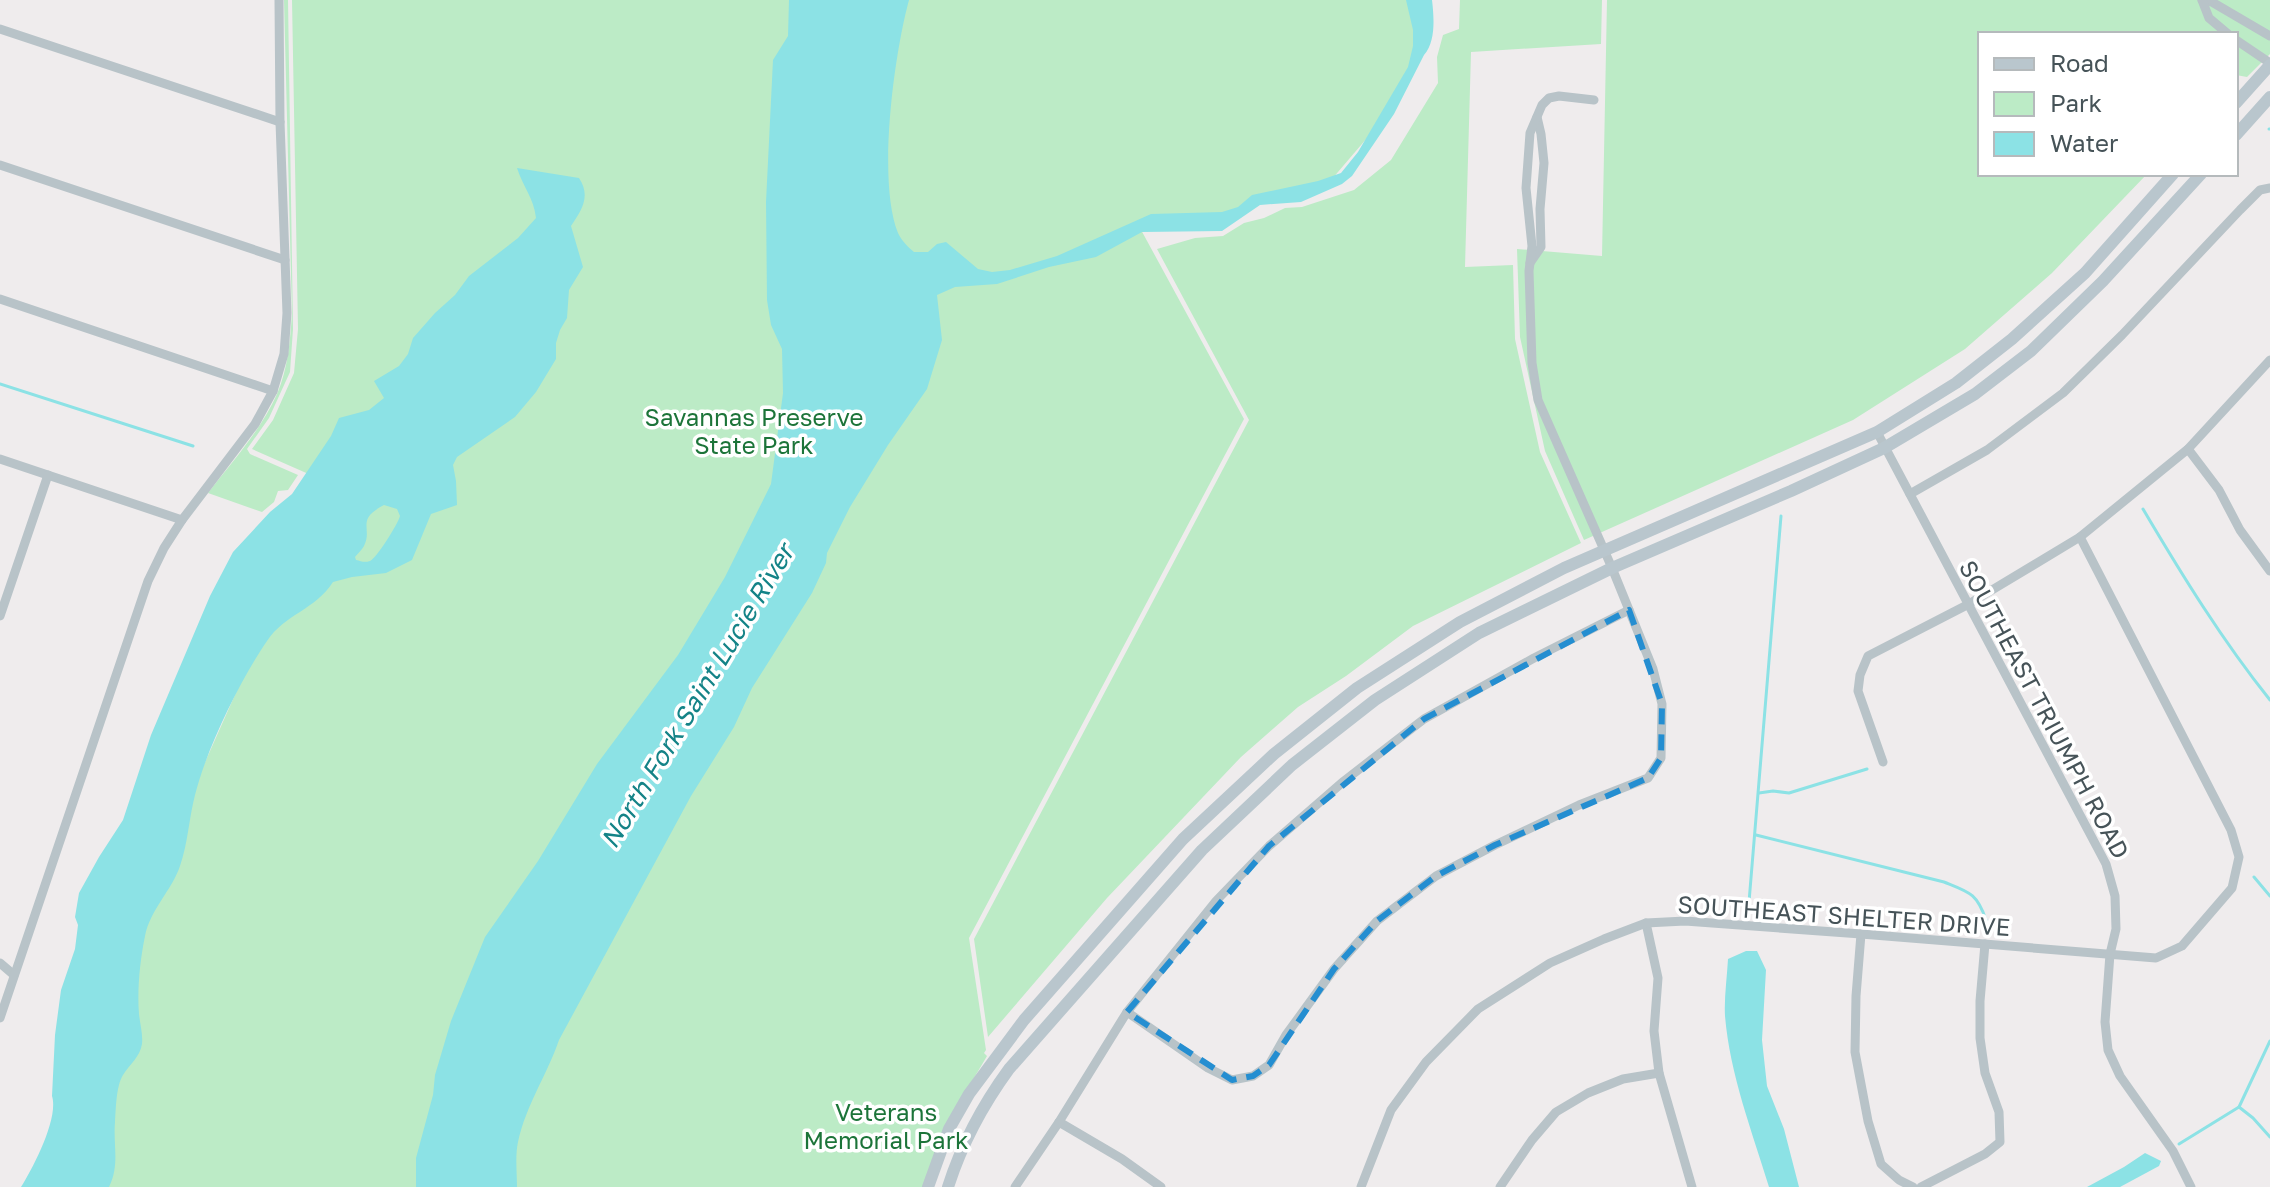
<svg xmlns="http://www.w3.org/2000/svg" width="2270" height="1187" viewBox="0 0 2270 1187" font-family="'Golos Text',sans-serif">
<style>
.green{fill:#bcebc6}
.water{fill:#8ce2e5;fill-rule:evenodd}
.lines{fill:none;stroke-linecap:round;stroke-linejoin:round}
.stream{stroke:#8ce2e5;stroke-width:3}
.street{stroke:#b8c3c8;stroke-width:9}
.secondary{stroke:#b9c6cd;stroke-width:12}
.marked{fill:none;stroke:#248ed1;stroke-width:6;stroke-dasharray:16 10;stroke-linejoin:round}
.labels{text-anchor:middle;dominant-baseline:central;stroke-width:7;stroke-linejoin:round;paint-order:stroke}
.park-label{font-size:24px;fill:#1c7439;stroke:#fff}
.street-label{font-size:24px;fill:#465358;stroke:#fff}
.water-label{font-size:26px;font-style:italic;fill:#148387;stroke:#fff}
</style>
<rect width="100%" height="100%" fill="#efeced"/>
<g class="green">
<path d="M284 0H288L293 329 290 372 269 418 247 449 250 454 298 475 288 490 278 491 274 502 262 512 208 493C232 462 261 430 277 394 288 369 290 341 292 314Z"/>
<path d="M292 0H1414L1418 53 1367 138 1326 186 1217 217 1140 228 1244 419 969 938 986 1050 984 1053 987 1056 948 1122 924 1187H60L87 1028 329 483 252 449 273 420 294 373 298 329Z"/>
<path d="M1460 0H1602L1601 44 1471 52 1465 267 1513 265 1515 339 1540 452 1581 543 1413 626 1346 676 1298 707 1241 757 1107 898 988 1037 974 939 1249 420 1157 249 1195 238 1223 236 1244 223 1264 218 1285 208 1302 207 1354 190 1391 160 1438 83 1437 57 1443 35 1459 29Z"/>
<path d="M1607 0H2270V54L2247 77 2236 75V34H1980V174H2147L2052 273 1965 349 1853 420 1584 540 1545 451 1520 337 1517 249 1602 256Z"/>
</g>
<g class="water">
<path d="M789 0H909C894 55 877 181 898 233 901 240 908 247 914 252H928L937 244 946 242 978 269 992 272 1010 270 1057 256 1151 214 1222 212 1238 207 1252 195 1318 181 1341 173 1358 152 1408 67 1413 46V30L1406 0H1432C1434 17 1436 42 1424 55L1394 114 1352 176 1342 184 1301 202 1260 205 1222 231 1142 232 1096 257 1049 267 997 284 955 287 937 295 942 340 927 389 888 445 850 507 827 553 826 563 812 593 752 688 734 727 691 796 559 1040C547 1075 526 1105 518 1142 515 1156 517 1173 517 1187H416V1158L433 1095 435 1075 451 1021 485 937 538 861 597 764 678 655 725 577 771 484 783 393 782 349 771 325 767 300 766 202 773 60 788 36Z"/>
<path d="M517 168 579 178C591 196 582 210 571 226L583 267 569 290 567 318 560 330 556 343V359L536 392 515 417 457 457 453 465 456 481 457 505 431 514 412 560 386 573 352 577 333 582C315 610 285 614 267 641 239 682 207 748 195 795 189 818 188 843 180 866 172 890 150 910 145 936 140 960 137 990 139 1014 140 1024 143 1034 142 1044 140 1057 130 1064 123 1075 116 1086 116 1109 115 1122 113 1145 120 1165 109 1187H21C33 1168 59 1118 52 1096L55 1035 61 990 75 949 78 925 75 917 79 893 99 857 123 820 151 735 210 596 233 552 270 512 292 494 331 436 339 418 369 410 384 398 374 381 399 366 408 354 413 338 435 313 455 295 469 276 518 238 536 218C534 198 523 187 517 168ZM384 505 397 509 400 516C398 524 376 559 370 561 364 563 361 561 356 560L355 557C358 553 362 550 364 546 373 528 355 520 384 505Z"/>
<path d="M1746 951H1757L1766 970 1762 1040 1767 1086 1784 1129 1799 1187H1769C1752 1131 1730 1075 1725 1016 1724 998 1727 978 1728 959Z"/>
<path d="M2145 1153 2161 1161 2159 1166 2120 1187H2087L2124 1167Z"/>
</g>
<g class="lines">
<g class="stream">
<path d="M2269 129H2270"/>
<path d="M0 384 193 446"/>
<path d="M2143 509C2182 575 2222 640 2270 700"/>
<path d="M1759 793 1773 791 1789 793 1867 769"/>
<path d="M1756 835 1944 882C1969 892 1977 893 1986 920"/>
<path d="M2254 877 2270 896"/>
<path d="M1749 902 1781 516"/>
<path d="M2270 1041 2239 1107 2253 1118 2270 1137"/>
<path d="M2179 1144 2239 1107"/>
</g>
<g class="street">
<path d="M2202 0 2212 2 2270 36"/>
<path d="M2202 0 2209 18 2228 34"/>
<path d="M0 29 280 122"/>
<path d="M2236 40 2270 63"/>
<path d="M0 165 285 260"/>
<path d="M1530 263 1541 247 1540 209 1544 163 1541 134 1537 117"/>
<path d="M0 299 273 391"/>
<path d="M1877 432 2106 864 2115 896 2116 929 2110 954 2105 1022 2108 1050 2120 1076 2173 1151 2191 1187"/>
<path d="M2188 449 2219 490 2240 530 2270 571"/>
<path d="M0 459 182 520"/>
<path d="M1910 494 1987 450 2063 393 2122 335 2240 210 2260 190 2270 188"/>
<path d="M0 616 48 475"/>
<path d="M1883 762 1858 691 1860 675 1868 656 1967 605 2080 537 2188 449 2270 360"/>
<path d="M1646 923 1658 978 1654 1031 1659 1073 1692 1187"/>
<path d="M1861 934 1856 996 1855 1052 1868 1121 1881 1164 1899 1180 1913 1187"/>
<path d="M0 963 14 975"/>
<path d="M1127 1012 1208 1068 1232 1080 1253 1076 1269 1065 1286 1035 1334 969 1377 921 1436 876 1495 845 1579 805 1648 778 1661 758 1662 704 1653 669 1612 568 1538 400 1532 363 1529 271 1532 246 1526 188 1530 133 1542 105 1549 98 1559 96 1594 100"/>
<path d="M0 1018 148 581 164 548 182 520 255 424 273 391 284 354 287 313 280 122 279 0"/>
<path d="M1059 1122 1122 1159 1161 1187"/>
<path d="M1015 1187 1059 1122 1127 1012 1216 901 1269 846 1344 781 1424 719 1534 658 1629 610"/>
<path d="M1361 1187 1391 1110 1426 1062 1478 1009 1550 963 1604 939 1646 923 1685 921 1861 934 2156 958 2182 946 2232 888 2239 857 2231 830 2080 537"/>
<path d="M1500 1187 1532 1140 1556 1112 1588 1093 1623 1079 1659 1073"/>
<path d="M1921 1187 1985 1154 2000 1142 1999 1112 1985 1073 1980 1038V1001L1985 944"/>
</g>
<g class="secondary">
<path d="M2236 103 2270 65"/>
<path d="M2236 135 2270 97"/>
<path d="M928 1187 949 1129 969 1094 1024 1020 1183 839 1274 754 1357 688 1460 622 1564 568 1877 432 1956 383 2012 339 2085 273 2173 174"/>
<path d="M948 1187C962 1143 982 1106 1009 1069L1202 850 1292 765 1375 700 1479 633 1612 568 1791 491 1884 448 1975 394 2031 351 2103 281 2201 174"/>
</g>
</g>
<path class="marked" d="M1629 610 1662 704 1661 758 1648 778 1495 845 1436 876 1377 921 1334 969 1269 1065 1253 1076 1232 1080 1127 1012 1269 846 1424 719Z"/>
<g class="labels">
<g class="park-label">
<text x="754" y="416">Savannas Preserve<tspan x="754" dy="28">State Park</tspan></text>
<text x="886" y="1111">Veterans<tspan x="886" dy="28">Memorial Park</tspan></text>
</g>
<g class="street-label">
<text transform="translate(2045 709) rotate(62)">SOUTHEAST TRIUMPH ROAD</text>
<text transform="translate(1844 915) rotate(4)">SOUTHEAST SHELTER DRIVE</text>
</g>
<g class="water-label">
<text transform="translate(697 696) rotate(-59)">North Fork Saint Lucie River</text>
</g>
</g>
<rect x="1978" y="32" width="260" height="144" fill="#ffffff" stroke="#b5babc" stroke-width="2"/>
<rect x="1994" y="58" width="40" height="12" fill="#b9c6cd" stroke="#b5babc" stroke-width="2"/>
<text x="2050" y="72" font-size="24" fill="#465358">Road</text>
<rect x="1994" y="92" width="40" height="24" fill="#bcebc6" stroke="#b5babc" stroke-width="2"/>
<text x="2050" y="112" font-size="24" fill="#465358">Park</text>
<rect x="1994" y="132" width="40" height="24" fill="#8ce2e5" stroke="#b5babc" stroke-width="2"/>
<text x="2050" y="152" font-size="24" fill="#465358">Water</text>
</svg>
